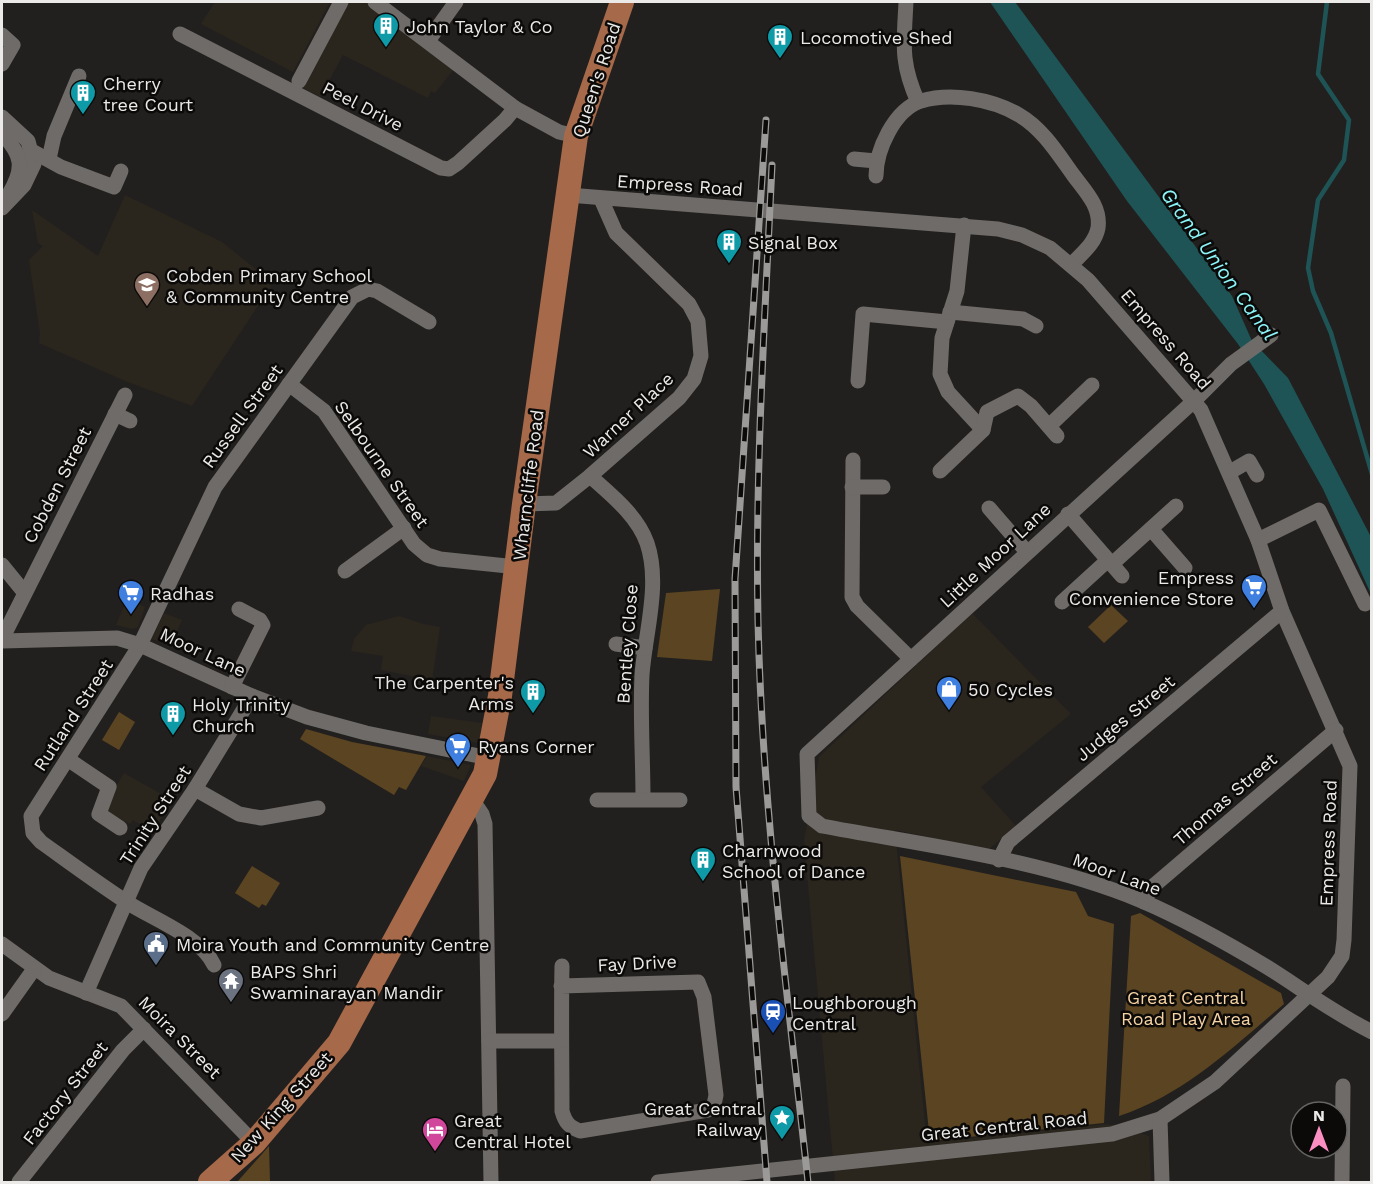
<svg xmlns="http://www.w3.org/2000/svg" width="1373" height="1184" viewBox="0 0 1373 1184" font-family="'Work Sans',sans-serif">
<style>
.built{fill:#2a251d}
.green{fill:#5b4421}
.water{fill:#1e5456}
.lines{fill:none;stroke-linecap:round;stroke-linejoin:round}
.stream{stroke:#1e5456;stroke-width:4.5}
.minor{stroke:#6e6b68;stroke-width:15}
.primary{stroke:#a66949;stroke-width:24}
.rail-casing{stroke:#9b9a98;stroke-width:7}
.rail{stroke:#0b0a09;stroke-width:4.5;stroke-dasharray:14;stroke-linecap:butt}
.labels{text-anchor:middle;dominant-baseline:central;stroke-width:5;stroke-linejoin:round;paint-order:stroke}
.poi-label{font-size:18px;fill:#ebeae8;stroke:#0b0a09;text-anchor:start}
.street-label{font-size:18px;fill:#ebeae8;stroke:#0b0a09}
.park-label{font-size:18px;fill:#f6d3a3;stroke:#0b0a09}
.water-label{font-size:20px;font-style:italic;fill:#8cf6fa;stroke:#0b0a09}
</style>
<rect width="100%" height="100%" fill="#22201e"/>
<g class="built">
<path d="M215 2H330L293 72 201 24Z"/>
<path d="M349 2H366L454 69 435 93 431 91 428 98 343 55 320 97 302 87Z"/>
<path d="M125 195 222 242 273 283 192 406 125 381 39 343 40 333 29 260 43 246 38 243 32 210 98 256Z"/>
<path d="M127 599 145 607 138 627 132 629 116 625Z"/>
<path d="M164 613 182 620 170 646 152 639Z"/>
<path d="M972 613 1071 714 981 787 1016 826 988 850 895 830 927 1143 1105 1124 1121 1126 1149 1136 1151 1182H835L804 841 819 757Z"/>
<path d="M399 616 423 624 440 627 432 680 381 670 383 656 351 651 354 639 366 625Z"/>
<path d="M431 716 482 723 479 743 428 734Z"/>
<path d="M427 756 470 765V767L464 781 421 766Z"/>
<path d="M124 773 172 800 153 832 133 820 130 824 107 812V802Z"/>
</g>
<g class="green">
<path d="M720 589 712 661 657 657 666 593Z"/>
<path d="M1111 605 1128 621 1104 643 1088 627Z"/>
<path d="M119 712 135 722 119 750 102 740Z"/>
<path d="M306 729 352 742 426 756 406 790 399 787 394 795 300 739Z"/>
<path d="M900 856 1076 892 1088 916 1114 924 1104 1123 930 1141Z"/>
<path d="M252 866 280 883 266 906 262 904 259 908 235 893Z"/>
<path d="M1140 913 1281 993 1284 1004C1233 1047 1184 1095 1119 1116L1131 916Z"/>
<path d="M269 1146 270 1182H237Z"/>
</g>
<path class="water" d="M990 2H1015L1232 296 1252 341 1288 378 1371 537V594L1323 489 1264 384 1238 344 1127 201Z"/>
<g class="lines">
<path class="stream" d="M1327 2 1318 74 1349 120 1344 160 1318 200 1308 268 1313 291 1331 333 1372 474"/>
<g class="minor">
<path d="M375 2 515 108 559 132 576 136"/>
<path d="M906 2C904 43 900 62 918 102"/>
<path d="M180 34 441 168 449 169 458 163 505 120 515 108"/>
<path d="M2 35 13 45 2 64"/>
<path d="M428 41 456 2"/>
<path d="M299 81 341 2"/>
<path d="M2 117 28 141 34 164 24 185 2 208"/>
<path d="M2 134C22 154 25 168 9 194"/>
<path d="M32 151 61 167 114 187 121 171"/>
<path d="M49 159 54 136 79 76"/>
<path d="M854 159 876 161"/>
<path d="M876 176C876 150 894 110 921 101 951 92 992 99 1019 115 1043 129 1058 154 1074 176 1086 192 1101 207 1098 228 1095 244 1081 254 1071 265"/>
<path d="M568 195 998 229 1022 235 1050 248 1088 280 1201 410 1258 540 1282 611 1350 766 1344 940 1342 956 1328 977 1215 1082 1160 1119 1112 1134 658 1182"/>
<path d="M964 225 957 291 942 338 940 374 948 392 983 430"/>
<path d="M950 312 1023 319 1036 326"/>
<path d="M1271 335 1231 364 1195 400 807 754 809 816 822 826C928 846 1041 859 1142 901 1184 919 1227 943 1267 967 1302 989 1334 1013 1372 1032"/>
<path d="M858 381 863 314 947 322"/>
<path d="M289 384 324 411 414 544 427 555 440 559 517 567"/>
<path d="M115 414 130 421"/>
<path d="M1049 426 1092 385"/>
<path d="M853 460 852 597 857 606 911 659"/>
<path d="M940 471 983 430 987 412 1018 396 1031 406 1057 436"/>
<path d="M1230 472 1249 461 1257 475"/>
<path d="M590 476C611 495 637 515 647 543 661 584 645 633 642 675 640 716 643 758 643 799"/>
<path d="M852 487H883"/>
<path d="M524 504 556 503 590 476 679 398 694 379 701 356 698 321 689 304 616 233 601 199"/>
<path d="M989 508 1027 552"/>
<path d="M1068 514 1122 576"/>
<path d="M1151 529 1185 568"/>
<path d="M1258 540 1319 510 1365 604"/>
<path d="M1112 564 1176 506"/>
<path d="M2 565 24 592"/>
<path d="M345 571 404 528"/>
<path d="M1062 602 1108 560"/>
<path d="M2 639 125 395"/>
<path d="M2 641 117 638 140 645 252 696 307 717 366 733 489 758"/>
<path d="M616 644 645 648"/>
<path d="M232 687 263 625 260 620 239 609"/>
<path d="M69 760 109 787 99 814 120 828"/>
<path d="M195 789 239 814 261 818 318 808"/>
<path d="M471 798 482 814 485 824 491 1182"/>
<path d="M597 800H680"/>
<path d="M999 860 1008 842 1282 611"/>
<path d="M1144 902 1151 888 1336 730"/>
<path d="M2 944 49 978 121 1006 254 1143"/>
<path d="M214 965C201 936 150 918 125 901 96 882 69 862 41 842L33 833 31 816 140 645 215 487 352 297 368 289 377 291 429 322"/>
<path d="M561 986 698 982 704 997 716 1095 714 1105 708 1110 580 1131C569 1127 565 1122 562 1111 562 1063 561 1014 562 966"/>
<path d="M86 993 141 868 195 789 252 696"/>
<path d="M2 1014 34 969"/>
<path d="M489 1041H561"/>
<path d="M1160 1119 1162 1182"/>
<path d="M19 1182 123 1050 144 1029"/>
<path d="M1342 1182 1343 1086"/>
</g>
<path class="primary" d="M210 1182 254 1143 339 1043 485 774 500 696 524 504 576 136 622 2"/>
<defs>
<g id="rail">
<path d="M766 120 735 579 736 787 767 1182"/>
<path d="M772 165C765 317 755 469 758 621 762 809 788 996 808 1182"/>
</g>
</defs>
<use href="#rail" class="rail-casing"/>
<use href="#rail" class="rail"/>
</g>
<defs>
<symbol id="building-pin" viewBox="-11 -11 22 30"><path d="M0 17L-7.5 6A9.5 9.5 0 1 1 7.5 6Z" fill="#0f9aa8" stroke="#0b0a09"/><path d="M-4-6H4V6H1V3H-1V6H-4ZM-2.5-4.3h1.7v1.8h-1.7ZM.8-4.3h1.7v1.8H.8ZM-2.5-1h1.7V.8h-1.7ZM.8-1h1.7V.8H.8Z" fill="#fff"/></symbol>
<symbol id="school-pin" viewBox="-11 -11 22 30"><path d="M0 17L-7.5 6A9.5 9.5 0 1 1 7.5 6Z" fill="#8d6e63" stroke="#0b0a09"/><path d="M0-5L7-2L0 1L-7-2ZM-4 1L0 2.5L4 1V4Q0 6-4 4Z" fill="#fff"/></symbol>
<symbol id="supermarket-pin" viewBox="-11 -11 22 30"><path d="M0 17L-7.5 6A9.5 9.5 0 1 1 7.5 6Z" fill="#3f7fe0" stroke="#0b0a09"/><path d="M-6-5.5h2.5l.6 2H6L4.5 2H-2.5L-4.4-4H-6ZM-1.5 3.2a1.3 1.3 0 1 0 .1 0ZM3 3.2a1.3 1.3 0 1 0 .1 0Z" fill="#fff"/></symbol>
<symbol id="shop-pin" viewBox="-11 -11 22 30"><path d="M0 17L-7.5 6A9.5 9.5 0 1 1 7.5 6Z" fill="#3f7fe0" stroke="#0b0a09"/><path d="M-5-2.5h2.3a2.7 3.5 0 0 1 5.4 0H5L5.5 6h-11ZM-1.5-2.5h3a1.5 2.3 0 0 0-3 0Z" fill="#fff"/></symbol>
<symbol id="civic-pin" viewBox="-11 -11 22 30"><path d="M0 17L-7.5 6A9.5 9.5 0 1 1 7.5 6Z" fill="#5c6f8a" stroke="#0b0a09"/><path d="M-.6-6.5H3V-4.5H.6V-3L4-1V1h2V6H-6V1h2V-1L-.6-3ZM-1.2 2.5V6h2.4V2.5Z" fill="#fff"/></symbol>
<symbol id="temple-pin" viewBox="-11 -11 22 30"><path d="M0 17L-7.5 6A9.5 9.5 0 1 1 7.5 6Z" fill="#6b7280" stroke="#0b0a09"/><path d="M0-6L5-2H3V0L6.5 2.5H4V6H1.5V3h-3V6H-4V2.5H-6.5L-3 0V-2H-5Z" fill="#fff"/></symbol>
<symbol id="station-pin" viewBox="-11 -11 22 30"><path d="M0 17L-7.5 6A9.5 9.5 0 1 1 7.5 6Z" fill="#1a4fb4" stroke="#0b0a09"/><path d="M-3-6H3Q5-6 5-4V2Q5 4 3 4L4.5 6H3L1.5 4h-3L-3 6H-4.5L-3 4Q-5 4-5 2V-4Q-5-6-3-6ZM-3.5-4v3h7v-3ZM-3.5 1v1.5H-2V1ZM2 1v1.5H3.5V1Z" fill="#fff"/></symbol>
<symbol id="sight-pin" viewBox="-11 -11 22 30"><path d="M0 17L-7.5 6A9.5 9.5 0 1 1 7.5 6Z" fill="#0f9aa8" stroke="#0b0a09"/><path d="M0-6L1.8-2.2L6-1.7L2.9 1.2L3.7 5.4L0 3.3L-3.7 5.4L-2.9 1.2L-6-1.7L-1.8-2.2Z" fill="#fff"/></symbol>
<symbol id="hotel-pin" viewBox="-11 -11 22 30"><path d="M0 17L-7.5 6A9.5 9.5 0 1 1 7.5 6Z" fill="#d1479c" stroke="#0b0a09"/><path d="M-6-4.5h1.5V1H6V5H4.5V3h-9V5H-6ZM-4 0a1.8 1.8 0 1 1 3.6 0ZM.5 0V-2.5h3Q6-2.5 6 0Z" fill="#fff"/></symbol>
</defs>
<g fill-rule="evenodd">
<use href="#building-pin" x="371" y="11" width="30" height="40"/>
<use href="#building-pin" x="765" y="22" width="30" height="40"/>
<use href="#building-pin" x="68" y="78" width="30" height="40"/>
<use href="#building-pin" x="714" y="227" width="30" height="40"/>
<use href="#school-pin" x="132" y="270" width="30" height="40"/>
<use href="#supermarket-pin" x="1239" y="572" width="30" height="40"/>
<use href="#supermarket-pin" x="116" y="578" width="30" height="40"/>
<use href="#shop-pin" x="934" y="674" width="30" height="40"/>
<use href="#building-pin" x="518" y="677" width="30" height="40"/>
<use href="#building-pin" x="158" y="699" width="30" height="40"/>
<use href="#supermarket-pin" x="443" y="731" width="30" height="40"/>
<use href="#building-pin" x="688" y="845" width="30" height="40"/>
<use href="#civic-pin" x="141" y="929" width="30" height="40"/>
<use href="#temple-pin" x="216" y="966" width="30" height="40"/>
<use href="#station-pin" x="758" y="997" width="30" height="40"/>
<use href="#sight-pin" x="767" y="1103" width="30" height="40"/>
<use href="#hotel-pin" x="420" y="1115" width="30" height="40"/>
</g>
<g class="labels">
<g class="poi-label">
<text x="406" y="26">John Taylor &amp; Co</text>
<text x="800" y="37">Locomotive Shed</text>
<text x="103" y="83">Cherry<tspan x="103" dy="21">tree Court</tspan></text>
<text x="748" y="242">Signal Box</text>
<text x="166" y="275">Cobden Primary School<tspan x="166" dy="21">&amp; Community Centre</tspan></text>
<text x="1234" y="577" text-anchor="end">Empress<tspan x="1234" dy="21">Convenience Store</tspan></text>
<text x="150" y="593">Radhas</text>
<text x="514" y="682" text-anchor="end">The Carpenter's<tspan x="514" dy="21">Arms</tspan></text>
<text x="968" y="689">50 Cycles</text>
<text x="192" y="704">Holy Trinity<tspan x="192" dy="21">Church</tspan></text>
<text x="478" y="746">Ryans Corner</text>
<text x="722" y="850">Charnwood<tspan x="722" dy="21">School of Dance</tspan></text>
<text x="176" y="944">Moira Youth and Community Centre</text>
<text x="250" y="971">BAPS Shri<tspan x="250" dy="21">Swaminarayan Mandir</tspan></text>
<text x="792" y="1002">Loughborough<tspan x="792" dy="21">Central</tspan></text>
<text x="762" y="1108" text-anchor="end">Great Central<tspan x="762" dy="21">Railway</tspan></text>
<text x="454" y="1120">Great<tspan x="454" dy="21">Central Hotel</tspan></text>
</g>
<g class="street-label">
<text transform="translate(596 80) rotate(-72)">Queen's Road</text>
<text transform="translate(363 106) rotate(27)">Peel Drive</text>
<text transform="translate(680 185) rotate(4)">Empress Road</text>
<text transform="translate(1166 339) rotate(49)">Empress Road</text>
<text transform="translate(628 415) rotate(-43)">Warner Place</text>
<text transform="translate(242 416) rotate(-54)">Russell Street</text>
<text transform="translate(382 464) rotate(55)">Selbourne Street</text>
<text transform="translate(57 485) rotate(-63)">Cobden Street</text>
<text transform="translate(528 485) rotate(-83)">Wharncliffe Road</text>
<text transform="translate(995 555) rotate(-43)">Little Moor Lane</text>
<text transform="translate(627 644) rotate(-86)">Bentley Close</text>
<text transform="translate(203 652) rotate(25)">Moor Lane</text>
<text transform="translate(73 715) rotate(-57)">Rutland Street</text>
<text transform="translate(1125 718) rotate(-40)">Judges Street</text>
<text transform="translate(1225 799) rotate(-41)">Thomas Street</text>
<text transform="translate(155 815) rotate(-57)">Trinity Street</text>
<text transform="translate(1328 843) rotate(-88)">Empress Road</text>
<text transform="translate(1117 874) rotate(20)">Moor Lane</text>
<text transform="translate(637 963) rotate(-3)">Fay Drive</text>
<text transform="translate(180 1037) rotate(45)">Moira Street</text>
<text transform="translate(65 1093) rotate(-52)">Factory Street</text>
<text transform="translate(281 1107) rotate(-48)">New King Street</text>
<text transform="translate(1004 1126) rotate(-6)">Great Central Road</text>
</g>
<g class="park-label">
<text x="1186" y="997">Great Central<tspan x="1186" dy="21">Road Play Area</tspan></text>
</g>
<g class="water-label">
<text transform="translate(1219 264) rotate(54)">Grand Union Canal</text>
</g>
</g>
<rect width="1373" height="1184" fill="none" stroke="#ebeae8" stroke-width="6"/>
<g transform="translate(1319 1130)"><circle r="28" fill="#0b0a09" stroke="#656462" stroke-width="1.5"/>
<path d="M0-4.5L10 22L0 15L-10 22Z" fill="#fc8fc2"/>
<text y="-9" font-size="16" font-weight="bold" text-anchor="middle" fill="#ebeae8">N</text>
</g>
</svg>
